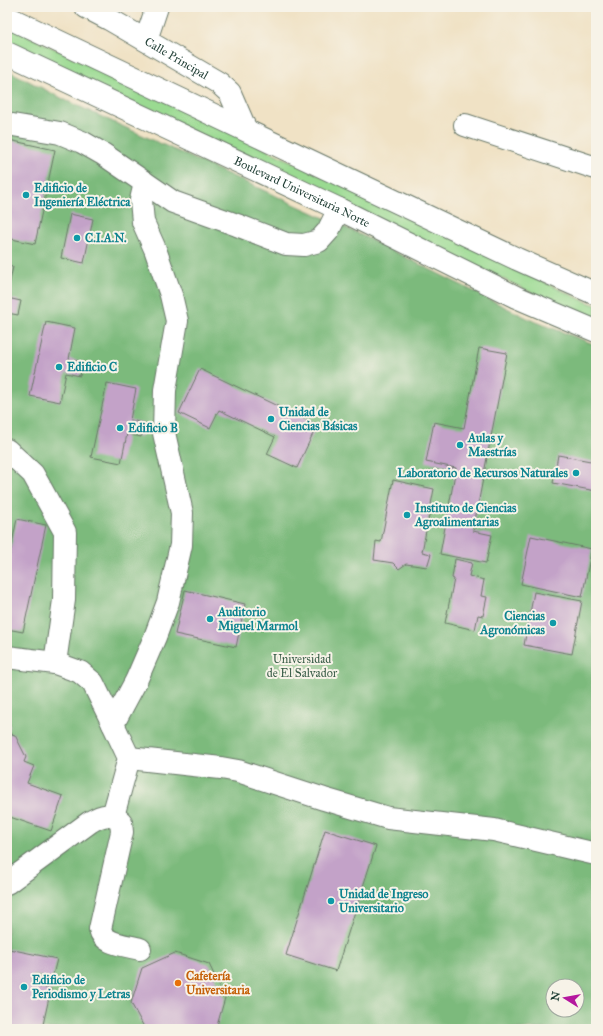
<svg xmlns="http://www.w3.org/2000/svg" width="603" height="1036" viewBox="0 0 603 1036" font-family="'IM FELL Great Primer',serif">
<style>
.green{fill:#9ada91;stroke:#5c8c62}
.forest{fill:#7bba7b;stroke:#4d7c58;fill-rule:evenodd}
.building{fill:#c3a2c8}
.lines{fill:none;stroke-linecap:round;stroke-linejoin:round}
.minor-casing{stroke:#687767;stroke-width:24}
.major-casing{stroke:#687767;stroke-width:24}
.minor{stroke:#fff;stroke-width:22}
.major{stroke:#fff;stroke-width:22}
.culture-dot{fill:#0f9aa8;stroke:#f7f3e8;stroke-width:1.5}
.food-dot{fill:#e8710a;stroke:#f7f3e8;stroke-width:1.5}
.labels{text-anchor:middle;dominant-baseline:central;stroke-width:4;stroke-linejoin:round;paint-order:stroke}
.street-label{font-size:12px;fill:#1f3d34;stroke:#f7f3e8}
.culture-label{font-size:12px;font-weight:bold;fill:#0d838f;stroke:#f7f3e8;text-anchor:start}
.park-label{font-size:12px;fill:#385c47;stroke:#f7f3e8}
.food-label{font-size:12px;font-weight:bold;fill:#c56008;stroke:#f7f3e8;text-anchor:start}
</style>
<rect width="100%" height="100%" fill="#f7f3e8"/>
<filter id="ink" filterUnits="userSpaceOnUse"><feTurbulence type="fractalNoise" baseFrequency=".025" numOctaves="2"/><feDisplacementMap in="SourceGraphic" scale="8" xChannelSelector="R" yChannelSelector="G"/><feConvolveMatrix kernelMatrix="1 2 1 2 8 2 1 2 1" color-interpolation-filters="sRGB"/></filter>
<filter id="wash" filterUnits="userSpaceOnUse"><feTurbulence type="fractalNoise" baseFrequency=".012" numOctaves="4" result="noise"/><feDisplacementMap in="SourceGraphic" scale="16" xChannelSelector="R" yChannelSelector="G"/><feGaussianBlur stdDeviation="0.9" result="paint"/><feColorMatrix in="noise" values="0 0 0 0 0 0 0 0 0 0 0 0 0 0 0 0 0 1.4 0 .05"/><feComposite in="paint" operator="in"/></filter>
<g filter="url(#wash)">
<rect width="100%" height="100%" fill="#f0e2c5"/>
<path class="green" d="M7 26 584 301 596 305V320L558 305 7 44Z"/>
<path class="forest" d="M7 70 67 101 355 232 531 320 596 345V1029H7ZM553 986H577V1010H553Z"/>
<g id="blocks">
<g class="building">
<path d="M9 140 55 150 35 244 7 238V152Z"/>
<path d="M70 214 93 219 84 263 61 258Z"/>
<path d="M7 266 13 267 8 290H7Z"/>
<path d="M7 298 21 301 18 315 7 313Z"/>
<path d="M46 322 75 328 69 359 83 362 80 376 66 373 60 402 30 396Z"/>
<path d="M479 348 507 353 473 531 492 535 486 563 440 554 456 468 426 462 434 422 464 428Z"/>
<path d="M200 369 317 425 297 468 267 454 275 437 219 410 210 428 179 413Z"/>
<path d="M107 383 136 389 130 420 144 423 141 437 127 434 121 463 91 457Z"/>
<path d="M558 455 596 462V491L553 483Z"/>
<path d="M393 480 434 489 422 552 431 554 427 567 406 564 399 569 393 563 374 560 376 541 381 542Z"/>
<path d="M17 519 46 525 23 632 7 629V567Z"/>
<path d="M531 536 592 549 582 597 521 584Z"/>
<path d="M455 559 472 563 469 576 484 580 481 596 487 597 483 616 478 615 475 630 445 623 454 579 452 578Z"/>
<path d="M185 590 245 604 236 647 175 634Z"/>
<path d="M534 592 582 601 572 654 524 645Z"/>
<path d="M7 724 10 725 8 733 15 735 26 757 24 762 34 766 27 783 63 796 51 831 7 816Z"/>
<path d="M325 830 376 846 336 971 286 955Z"/>
<path d="M9 949 57 959 52 979 33 975 31 985 51 989 42 1029H7V957Z"/>
<path d="M175 953 209 964 225 998 216 1029H145L131 1003 142 968Z"/>
</g>
</g>
</g>
<g filter="url(#ink)">
<use href="#blocks" fill-opacity="0" stroke="#687767" stroke-width="1"/>
<g class="lines">
<defs>
<g id="minor">
<path id="s1" d="M86 7 109 19 219 83 230 93 246 130"/>
<path d="M146 40 157 7"/>
<path d="M7 124 60 133 82 142 103 154 173 202 237 225 286 244 304 245 319 241 328 231 339 209"/>
<path d="M465 125 596 168"/>
<path d="M7 450 33 474 65 532 64 600 55 663"/>
<path d="M7 657 55 663 80 672 93 683 113 724 129 758 113 816"/>
<path d="M113 724 136 681 155 637 168 602 181 545 182 513 164 433 165 390 177 321 171 295 155 249 143 222 141 200 145 183"/>
<path d="M129 758 221 768 238 771 324 799 388 818 494 830 596 854"/>
<path d="M7 883 90 822C102 815 110 812 121 822L122 832 100 929C103 945 127 945 140 949"/>
</g>
<g id="major">
<path d="M7 17 517 259 596 294"/>
<path id="s2" d="M7 53 339 209 516 297 596 331"/>
</g>
</defs>
<use href="#minor" class="minor-casing"/>
<use href="#major" class="major-casing"/>
<use href="#minor" class="minor"/>
<use href="#major" class="major"/>
</g>
</g>
<g class="culture-dot">
<circle cx="26" cy="195" r="4"/>
<circle cx="77" cy="238" r="4"/>
<circle cx="59" cy="367" r="4"/>
<circle cx="271" cy="419" r="4"/>
<circle cx="120" cy="428" r="4"/>
<circle cx="460" cy="445" r="4"/>
<circle cx="576" cy="473" r="4"/>
<circle cx="407" cy="515" r="4"/>
<circle cx="210" cy="619" r="4"/>
<circle cx="553" cy="623" r="4"/>
<circle cx="331" cy="901" r="4"/>
<circle cx="24" cy="987" r="4"/>
</g>
<circle class="food-dot" cx="178" cy="983" r="4"/>
<g class="labels">
<g class="street-label">
<text stroke="none"><textPath href="#s1" startOffset="104">Calle Principal</textPath></text>
<text stroke="none"><textPath href="#s2" startOffset="326">Boulevard Universitaria Norte</textPath></text>
</g>
<g class="culture-label">
<text x="34" y="188">Edificio de<tspan x="34" dy="14">Ingeniería Eléctrica</tspan></text>
<text x="85" y="238">C.I.A.N.</text>
<text x="67" y="367">Edificio C</text>
<text x="279" y="412">Unidad de<tspan x="279" dy="14">Ciencias Básicas</tspan></text>
<text x="128" y="428">Edificio B</text>
<text x="468" y="438">Aulas y<tspan x="468" dy="14">Maestrías</tspan></text>
<text x="568" y="473" text-anchor="end">Laboratorio de Recursos Naturales</text>
<text x="415" y="508">Instituto de Ciencias<tspan x="415" dy="14">Agroalimentarias</tspan></text>
<text x="218" y="612">Auditorio<tspan x="218" dy="14">Miguel Marmol</tspan></text>
<text x="545" y="616" text-anchor="end">Ciencias<tspan x="545" dy="14">Agronómicas</tspan></text>
<text x="339" y="894">Unidad de Ingreso<tspan x="339" dy="14">Universitario</tspan></text>
<text x="32" y="980">Edificio de<tspan x="32" dy="14">Periodismo y Letras</tspan></text>
</g>
<g class="park-label">
<text x="302" y="659">Universidad<tspan x="302" dy="14">de El Salvador</tspan></text>
</g>
<g class="food-label">
<text x="186" y="976">Cafetería<tspan x="186" dy="14">Universitaria</tspan></text>
</g>
</g>
<rect width="603" height="1036" fill="none" stroke="#f7f3e8" stroke-width="24"/>
<g transform="translate(565 998) rotate(281)"><circle r="19" fill="#f7f3e8" stroke="#a1aaa0"/>
<path d="M0-3L7 15L0 10L-7 15Z" fill="#b5179e"/>
<text y="-6" font-size="11" font-weight="bold" text-anchor="middle" fill="#1f3d34">N</text>
</g>
</svg>
